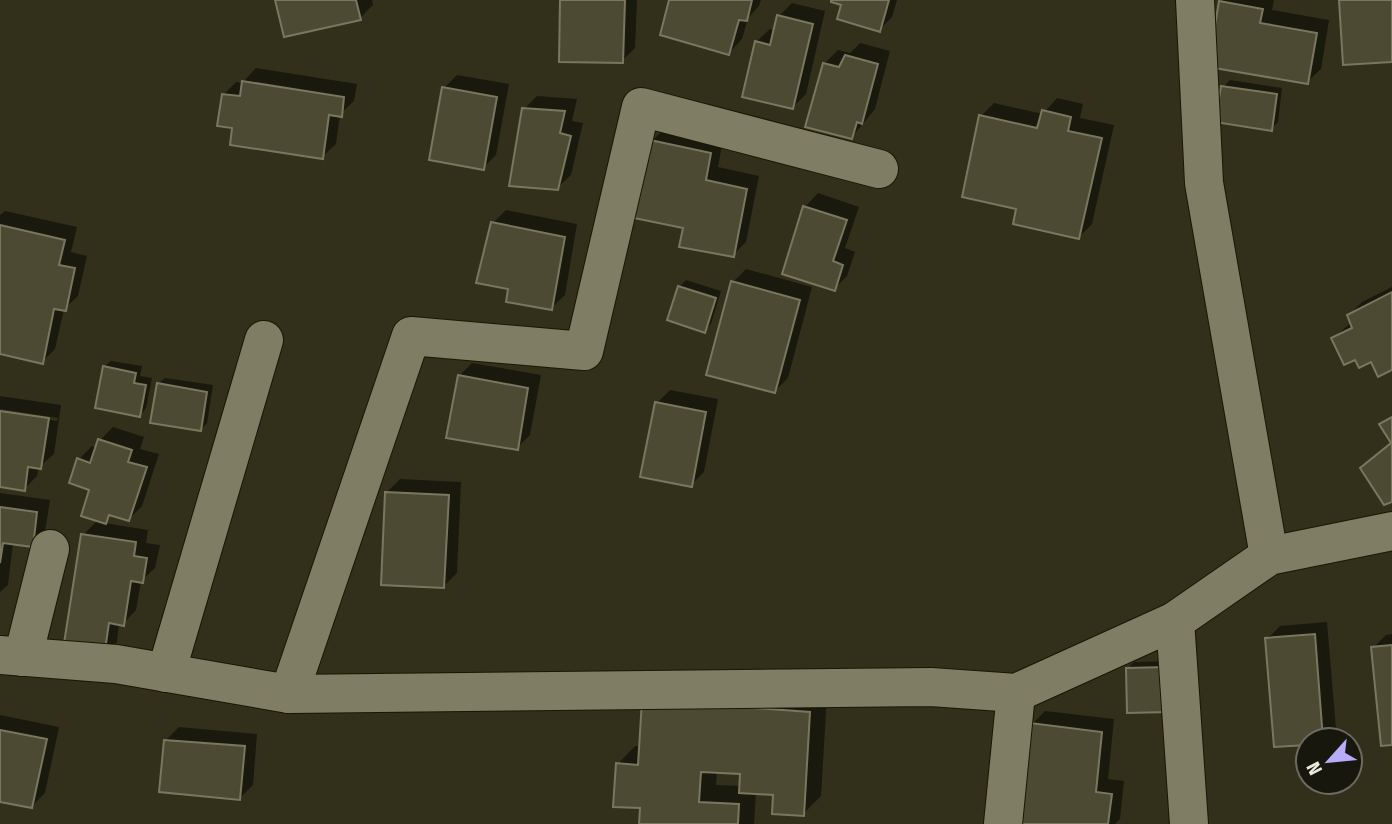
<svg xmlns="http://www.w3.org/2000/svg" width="1392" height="824" viewBox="0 0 1392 824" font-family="'Fira Sans Condensed',sans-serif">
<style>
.shadow{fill:#0007;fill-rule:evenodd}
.building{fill:#4d4a34;stroke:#7a775f;stroke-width:2}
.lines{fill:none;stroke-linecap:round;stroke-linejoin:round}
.minor-casing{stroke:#1a1704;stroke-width:40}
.minor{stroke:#807d65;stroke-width:38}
</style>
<rect width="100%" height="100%" fill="#322f1a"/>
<g class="shadow">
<path d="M277 0H372L373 5 360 18Z"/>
<path d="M562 0H637L635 48 622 61Z"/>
<path d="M671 0H761L759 6 748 18 742 39 729 53Z"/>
<path d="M833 0H897L892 17 879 30 843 4Z"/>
<path d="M1223 0H1274L1272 10 1329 20 1321 69 1307 82 1221 2Z"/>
<path d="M792 3 825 11 806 94 793 107 756 42 770 29 775 31 779 16Z"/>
<path d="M860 43 890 51 875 109 852 137 825 63 838 50 850 53Z"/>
<path d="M256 68 357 84 354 101 340 114 336 144 322 157 234 126 223 95 236 82 242 83Z"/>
<path d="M457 75 509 84 496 155 483 168 444 88Z"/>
<path d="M1230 80 1282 88 1278 122 1271 129 1223 87Z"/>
<path d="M537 96 577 99 572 121 583 123 571 175 557 188 524 109Z"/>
<path d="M1057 98 1083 104 1080 118 1114 125 1092 224 1079 237 1018 208 981 116 994 103 1043 114Z"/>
<path d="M665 128 723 140 718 167 759 176 746 242 733 255 652 141Z"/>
<path d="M818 193 859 207 845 248 855 252 847 276 834 289 805 207Z"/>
<path d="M506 210 577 224 565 295 551 308 510 287 493 223Z"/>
<path d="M5 211 77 227 71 252 87 256 78 296 64 309 55 349 42 362 0 352V215Z"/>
<path d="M746 269 812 287 788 378 775 391 733 282Z"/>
<path d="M686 280 721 291 711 324 704 331 679 287Z"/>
<path d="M1392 287V369L1372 360 1356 357 1333 338 1352 322 1349 315 1362 302Z"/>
<path d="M111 361 142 366 140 376 152 378 146 408 140 415 104 367Z"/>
<path d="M472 363 541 375 530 435 517 448 459 376Z"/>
<path d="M165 378 213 385 207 423 200 430 158 384Z"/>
<path d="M670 390 718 399 704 472 691 485 657 403Z"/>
<path d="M0 396 61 405 54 454 39 467 37 476 24 489 0 485V412L57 421 58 418 0 409Z"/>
<path d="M113 427 144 437 140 449 159 454 142 506 129 519 113 514 105 523 148 530 146 543 160 545 155 568 141 581 136 610 123 624 119 623 117 642 104 655 83 535 98 520 92 489 79 459 92 446 97 448 100 440Z"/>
<path d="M400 479 461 482 457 573 444 586 386 493Z"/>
<path d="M0 493 50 500 45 532 32 545 13 543 8 585 0 592Z"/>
<path d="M1327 622 1336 729 1325 740H1308V743L1267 639 1280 626Z"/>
<path d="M1392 634V743L1373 648 1386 635Z"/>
<path d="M1174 661 1175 704 1127 669 1134 662Z"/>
<path d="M827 695 821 796 803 814 775 793 756 792 754 824H640L641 806 618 764 635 746H641L644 701ZM717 771 742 773 741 786 716 785Z"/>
<path d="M1045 711 1114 719 1108 779 1124 781 1120 819 1115 824H1021L1032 724Z"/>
<path d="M0 715 59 727 45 793 32 806 0 800Z"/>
<path d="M179 727 257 734 253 785 240 798 166 740Z"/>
</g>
<g class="building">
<path d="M275 0H356L361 20 284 37Z"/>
<path d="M560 0H625L623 63 559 62Z"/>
<path d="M669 0H752L747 21 739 20 729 55 660 35Z"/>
<path d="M831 0H889L880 32 837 19 841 5 831 2Z"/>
<path d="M1339 0H1392V62L1343 65Z"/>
<path d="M1219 1 1263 9 1260 23 1317 33 1308 84 1208 67Z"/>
<path d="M777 15 813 24 793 109 742 97 755 41 770 45Z"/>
<path d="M845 55 878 64 862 124 857 122 852 139 805 127 823 63 839 67Z"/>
<path d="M242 81 344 97 342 117 329 115 323 159 230 145 232 128 217 126 222 94 240 96Z"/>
<path d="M1221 86 1277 94 1272 131 1215 122Z"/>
<path d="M442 87 497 97 484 170 429 160Z"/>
<path d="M522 108 565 111 560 133 571 136 558 190 509 186Z"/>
<path d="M1042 110 1071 117 1068 131 1102 138 1079 239 1013 224 1016 209 962 197 979 115 1037 128Z"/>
<path d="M650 140 711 153 706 180 747 189 734 257 679 247 683 228 634 218Z"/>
<path d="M803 206 847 220 833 261 843 265 835 291 782 274Z"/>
<path d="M491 222 565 237 552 310 506 302 508 289 476 283Z"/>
<path d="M0 225 65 240 59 265 75 268 66 311 54 309 43 364 0 354Z"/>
<path d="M731 281 800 300 775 393 706 375Z"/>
<path d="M678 286 716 298 705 333 667 320Z"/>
<path d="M1392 292V370L1378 377 1371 362 1359 368 1355 360 1344 365 1331 338 1352 328 1347 315Z"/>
<path d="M103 366 136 373 134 383 146 385 140 417 95 408Z"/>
<path d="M458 375 528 388 518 450 446 438Z"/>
<path d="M157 383 207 392 201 431 150 423Z"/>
<path d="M655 402 706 412 692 487 640 477Z"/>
<path d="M0 411 49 418 41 469 28 467 25 491 0 487Z"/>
<path d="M1392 417V502L1384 505 1360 468 1391 443 1379 424Z"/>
<path d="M98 439 132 450 128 462 147 467 129 521 109 515 106 524 81 516 89 490 69 483 77 458 90 463Z"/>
<path d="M385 492 449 495 444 588 381 585Z"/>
<path d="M0 507 37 512 33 547 3 543 0 563Z"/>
<path d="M81 534 136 542 134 556 147 558 143 583 131 581 124 626 109 623 104 657 63 650Z"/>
<path d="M1315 634 1323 740H1308V745L1274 747 1265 638Z"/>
<path d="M1392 645V745L1381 746 1371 647Z"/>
<path d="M1167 667 1169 712 1127 713 1126 668Z"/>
<path d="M642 700 810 712 804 816 772 814 773 795 739 793 740 774 701 772 699 802 739 804 738 824H639L640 808 613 807 616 763 638 765Z"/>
<path d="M1030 723 1102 732 1096 792 1112 794 1108 824H1019Z"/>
<path d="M0 730 47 739 32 808 0 802Z"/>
<path d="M164 740 245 746 240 800 159 792Z"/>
</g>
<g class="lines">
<defs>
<g id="minor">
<path d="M1195 0 1204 183 1269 556"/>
<path d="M1175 621 1189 824"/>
<path d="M0 655 116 664 289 694 931 687 1016 693 1175 621 1269 556 1392 531"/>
<path d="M23 657 50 549"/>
<path d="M166 673 264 340"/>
<path d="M289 694 411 336 584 351 641 107 879 169"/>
<path d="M1003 824 1016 693"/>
</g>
</defs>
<use href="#minor" class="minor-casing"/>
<use href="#minor" class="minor"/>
</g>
<g transform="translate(1329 761) rotate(243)"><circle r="33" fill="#18170e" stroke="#6d6b61" stroke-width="2"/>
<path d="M0-5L12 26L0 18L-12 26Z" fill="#b6acf8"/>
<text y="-10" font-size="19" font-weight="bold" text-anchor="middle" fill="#eceadd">N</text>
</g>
</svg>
